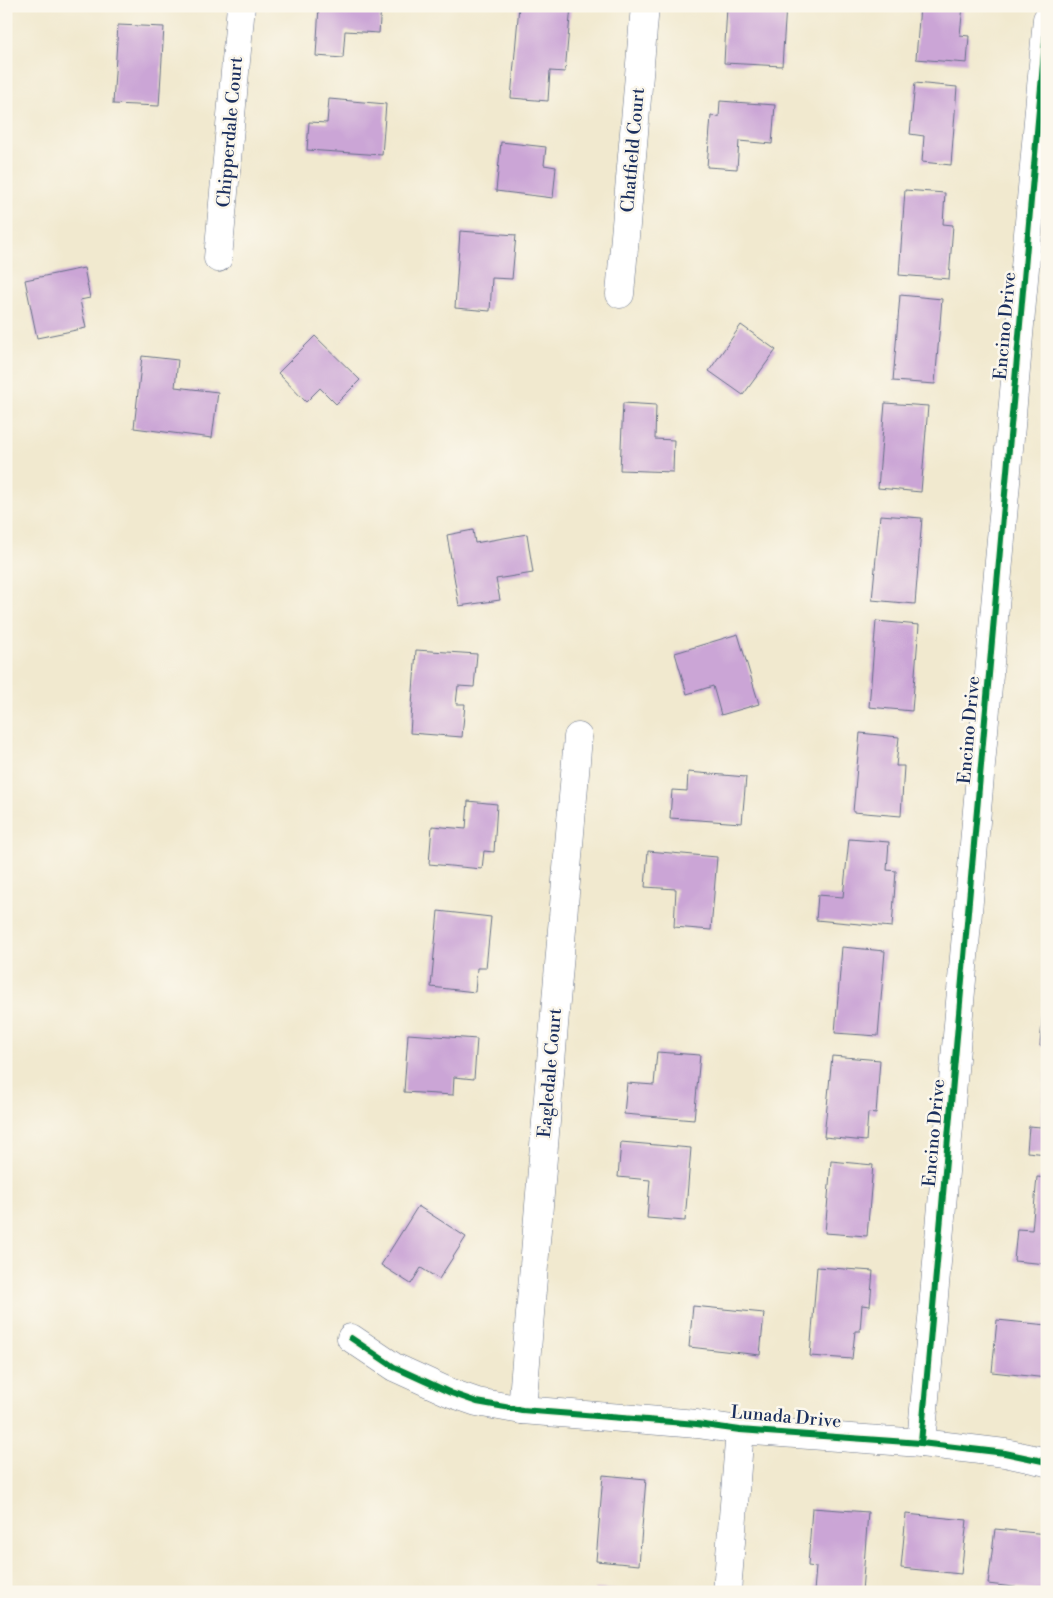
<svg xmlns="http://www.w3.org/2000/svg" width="1053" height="1598" viewBox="0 0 1053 1598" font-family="'Libre Bodoni',serif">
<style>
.building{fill:#cba5d6}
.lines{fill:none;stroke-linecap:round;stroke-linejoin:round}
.minor-casing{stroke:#667086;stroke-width:29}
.minor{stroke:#fff;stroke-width:28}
.cycleway-casing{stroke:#fbf7ec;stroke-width:9}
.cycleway{stroke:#00873e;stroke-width:6}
.labels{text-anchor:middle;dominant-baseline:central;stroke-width:5;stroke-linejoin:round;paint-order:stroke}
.street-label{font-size:18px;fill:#1b2f5e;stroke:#fbf7ec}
</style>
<rect width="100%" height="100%" fill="#fbf7ec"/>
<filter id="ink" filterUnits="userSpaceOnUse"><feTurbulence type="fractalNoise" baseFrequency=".02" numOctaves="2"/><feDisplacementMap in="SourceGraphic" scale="10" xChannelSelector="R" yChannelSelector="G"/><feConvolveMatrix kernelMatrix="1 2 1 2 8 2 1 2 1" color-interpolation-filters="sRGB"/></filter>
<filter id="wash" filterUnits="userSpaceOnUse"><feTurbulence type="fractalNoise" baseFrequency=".0096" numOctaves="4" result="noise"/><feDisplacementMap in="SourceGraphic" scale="20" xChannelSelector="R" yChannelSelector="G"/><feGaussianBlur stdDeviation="1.12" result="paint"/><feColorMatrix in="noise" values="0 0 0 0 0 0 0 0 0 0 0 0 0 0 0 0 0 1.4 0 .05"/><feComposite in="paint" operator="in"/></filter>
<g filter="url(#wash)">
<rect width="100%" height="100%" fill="#f1e9cf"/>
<g id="blocks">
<g class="building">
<path d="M319 6H381L379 33 345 31 343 58 316 56Z"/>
<path d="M519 6H571L565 72 550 71 548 101 511 98Z"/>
<path d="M727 6H786L782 66 724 63Z"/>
<path d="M920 6H963L960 35 969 36 967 63 916 59Z"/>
<path d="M118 25 164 27 159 106 113 104Z"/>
<path d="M915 83 957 87 951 165 922 162 924 136 910 134Z"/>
<path d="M329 99 386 104 382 155 307 150 309 122 327 123Z"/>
<path d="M720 101 775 105 772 144 739 141 737 169 707 167 711 116 719 117Z"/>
<path d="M501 142 546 147 544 165 556 167 553 198 496 191Z"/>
<path d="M905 190 945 193 943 224 953 225 949 279 899 275Z"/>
<path d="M460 231 516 235 512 279 492 278 490 311 455 308Z"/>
<path d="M84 268 90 298 80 300 86 328 37 338 25 280Z"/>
<path d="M900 295 942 299 935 384 893 381Z"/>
<path d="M741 325 776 350 743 395 709 371Z"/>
<path d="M315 336 360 380 336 404 320 388 306 402 278 373Z"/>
<path d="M142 356 178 360 175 387 218 392 212 438 134 428Z"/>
<path d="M623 403 656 405 655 439 674 440 673 472 620 470Z"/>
<path d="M885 403 928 406 921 492 878 488Z"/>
<path d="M880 515 922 518 915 604 872 600Z"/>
<path d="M473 530 475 543 527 534 533 573 496 579 500 600 459 606 447 535Z"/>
<path d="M876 621 919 625 912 711 869 707Z"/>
<path d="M738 634 759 704 721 715 713 686 687 694 675 653Z"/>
<path d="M416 650 477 654 474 687 458 686 456 704H465L462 737 410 733Z"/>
<path d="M860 733 899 737 896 766H904L901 816 853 812Z"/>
<path d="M688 772 746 777 742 823 670 818 672 790 687 791Z"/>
<path d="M468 801 497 804 494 852 484 851 482 869 429 864 432 826 466 829Z"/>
<path d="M849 839 889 842 887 870 896 871 892 927 816 920 818 895 843 897Z"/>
<path d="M648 851 717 857 711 930 674 927 676 889 645 887Z"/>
<path d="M438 911 491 917 486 968H477L475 992 431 987Z"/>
<path d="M1045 922H1047V937H1044Z"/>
<path d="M842 947 885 951 878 1036 835 1033Z"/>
<path d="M1045 984H1047V1047L1040 1046Z"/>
<path d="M408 1034 477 1039 474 1079 454 1077 453 1095 404 1092Z"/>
<path d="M657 1052 700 1055 694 1120 624 1114 627 1083 654 1085Z"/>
<path d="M832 1056 880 1060 876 1114 868 1113 866 1141 824 1137Z"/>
<path d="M1045 1073H1047V1154L1027 1152 1029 1126 1041 1127Z"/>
<path d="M621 1142 691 1148 685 1221 647 1218 650 1180 618 1177Z"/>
<path d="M831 1161 873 1165 867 1236 825 1233Z"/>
<path d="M1037 1177 1047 1178V1264L1014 1261 1017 1229 1032 1230Z"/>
<path d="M418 1206 466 1237 439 1279 421 1268 411 1284 381 1265Z"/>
<path d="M817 1267 873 1271 870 1306 862 1305 860 1331H855L852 1359 810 1356Z"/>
<path d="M693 1306 764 1313 760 1355 689 1347Z"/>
<path d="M997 1320 1047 1325V1378L992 1372Z"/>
<path d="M603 1475 646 1479 639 1565 596 1561Z"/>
<path d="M812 1508 868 1512 862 1592H814L816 1567 808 1566Z"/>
<path d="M906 1514 967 1520 961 1574 901 1568Z"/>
<path d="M995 1529 1047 1534 1046 1591 988 1584Z"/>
<path d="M595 1589 616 1590V1592H595Z"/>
</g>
</g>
</g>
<g filter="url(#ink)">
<use href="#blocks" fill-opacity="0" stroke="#667086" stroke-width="1"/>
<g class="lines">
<defs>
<g id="minor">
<path d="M218 258 241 6"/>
<path d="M620 294 645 6"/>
<path d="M351 1338 394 1367 451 1393 477 1402 522 1410 697 1424 740 1430 921 1443 1005 1453 1047 1462"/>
<path d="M522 1410 578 737"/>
<path d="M921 1443 1047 19"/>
<path d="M727 1592 740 1430"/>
</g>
</defs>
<use href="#minor" class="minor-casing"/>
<use href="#minor" class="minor"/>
<defs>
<g id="cycleway">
<path d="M351 1338 394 1367 451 1393 477 1402 522 1410 697 1424 740 1430 921 1443 1005 1453 1047 1462"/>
<path d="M921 1443 1047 19"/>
</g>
</defs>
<use href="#cycleway" class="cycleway-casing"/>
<use href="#cycleway" class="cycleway"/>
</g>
</g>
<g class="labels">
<g class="street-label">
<text transform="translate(230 132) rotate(-85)">Chipperdale Court</text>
<text transform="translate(633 150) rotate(-85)">Chatfield Court</text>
<text transform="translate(1005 326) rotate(-85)">Encino Drive</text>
<text transform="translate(969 730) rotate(-85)">Encino Drive</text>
<text transform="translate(550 1073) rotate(-85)">Eagledale Court</text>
<text transform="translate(934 1133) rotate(-85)">Encino Drive</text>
<text transform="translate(786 1417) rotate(5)">Lunada Drive</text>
</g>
</g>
<rect width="1053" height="1598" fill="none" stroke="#fbf7ec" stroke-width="25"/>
</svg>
